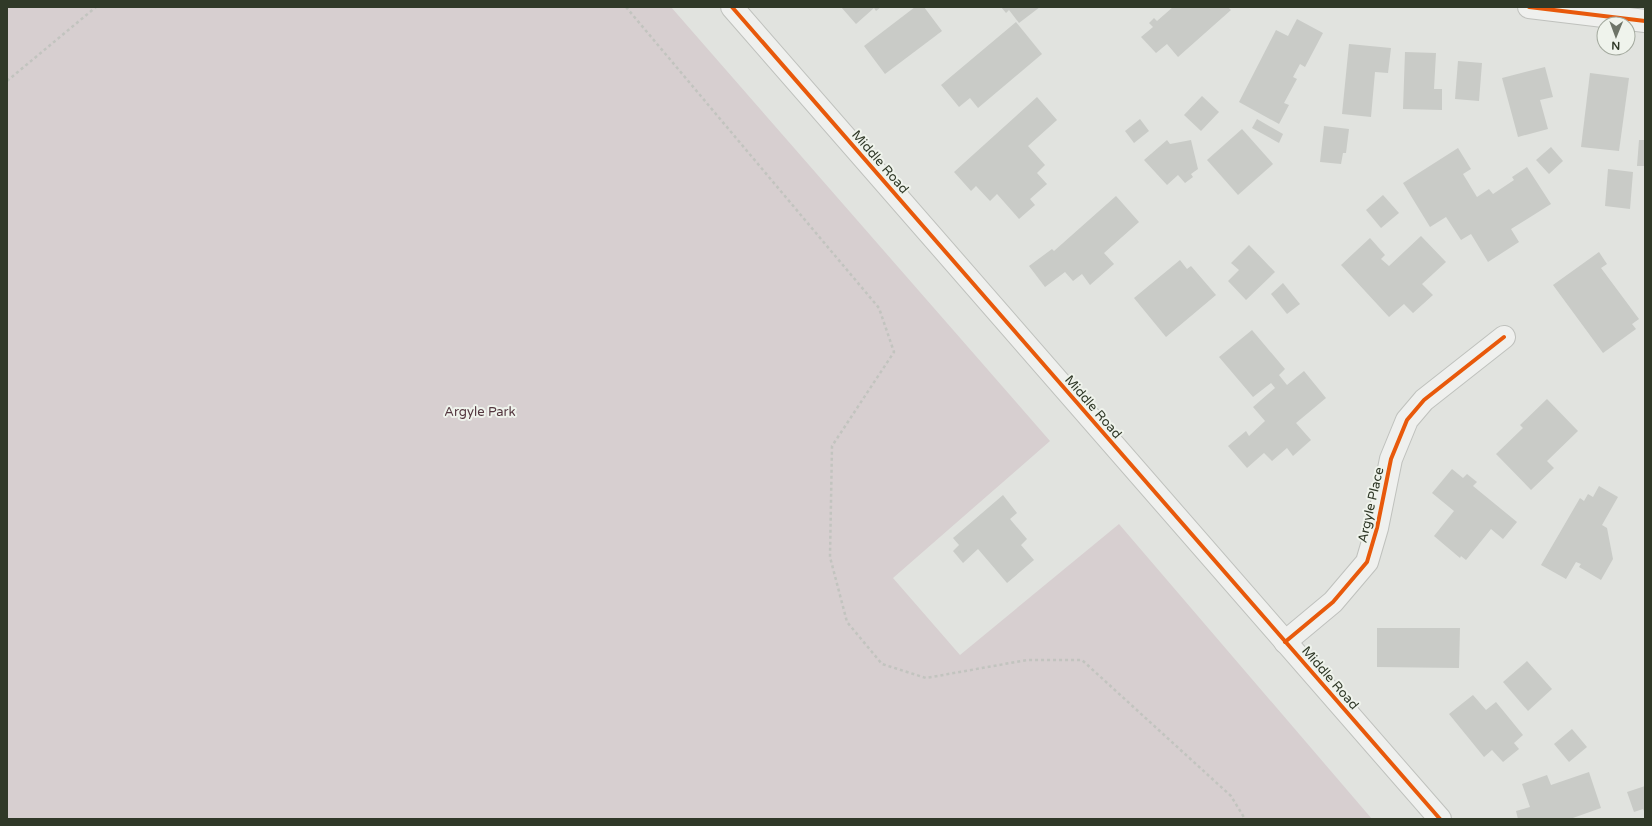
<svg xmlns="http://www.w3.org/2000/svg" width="1652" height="826" viewBox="0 0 1652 826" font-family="'Varela Round',sans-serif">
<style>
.green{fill:#d7cfd0}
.building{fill:#c9cbc7}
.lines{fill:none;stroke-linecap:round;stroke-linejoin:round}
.minor-casing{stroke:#bfc1bd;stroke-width:24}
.path{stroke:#c2c4bf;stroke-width:2.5;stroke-dasharray:3 3;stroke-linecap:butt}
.minor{stroke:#eff0ee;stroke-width:22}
.cycleway-casing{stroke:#eff3ec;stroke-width:6}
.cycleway{stroke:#e8590c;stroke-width:4}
.labels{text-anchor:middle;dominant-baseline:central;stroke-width:4;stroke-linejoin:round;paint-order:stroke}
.street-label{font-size:13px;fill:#303928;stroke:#eff3ec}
.park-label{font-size:13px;fill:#54373f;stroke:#eff3ec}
</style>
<rect width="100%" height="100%" fill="#e1e3df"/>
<path class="green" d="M7 7H671L1050 441 893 578 960 655 1119 524 1372 819H7Z"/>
<g class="building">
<path d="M841 7H881L876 11 874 8 856 24Z"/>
<path d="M915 7H924L942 31 885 74 864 46Z"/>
<path d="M1001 7H1040L1019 23 1009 10 1006 13Z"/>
<path d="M1173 7H1228L1231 10 1178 57 1167 44 1156 53 1141 37 1153 27 1149 23 1154 18 1157 21Z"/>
<path d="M1297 19 1323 33 1305 67 1300 64 1293 77 1297 79 1284 103 1289 105 1279 124 1239 102 1276 30 1288 36Z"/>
<path d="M1016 22 1042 54 978 108 970 98 959 107 941 85Z"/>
<path d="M1349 44 1391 48 1388 73 1375 72 1371 117 1342 114Z"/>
<path d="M1405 52 1436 53 1434 89H1442V110L1403 109Z"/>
<path d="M1458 61 1482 63 1479 101 1455 99Z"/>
<path d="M1545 67 1553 97 1540 100 1548 129 1518 137 1502 78Z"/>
<path d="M1590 73 1629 78 1619 151 1581 147Z"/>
<path d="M1202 96 1219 112 1201 131 1184 115Z"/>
<path d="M1037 97 1057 120 1028 146 1045 165 1037 173 1047 184 1030 199 1035 205 1019 219 997 194 990 201 976 186 971 191 954 172Z"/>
<path d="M1140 119 1149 131 1134 143 1125 131Z"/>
<path d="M1257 119 1283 134 1279 143 1252 128Z"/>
<path d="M1324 126 1349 129 1346 153H1343L1341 164 1320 162Z"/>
<path d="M1242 129 1273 164 1238 195 1207 160Z"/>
<path d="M1167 140 1170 144 1191 140 1198 169 1191 174 1193 177 1185 183 1178 175 1167 185 1144 160Z"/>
<path d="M1639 140H1645V166H1637Z"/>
<path d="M1551 147 1563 161 1549 174 1536 160Z"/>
<path d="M1458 148 1471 169 1463 174 1477 197 1489 189 1493 194 1514 180 1512 177 1527 167 1551 204 1511 229 1519 242 1488 262 1471 234 1461 240 1446 217 1430 227 1403 183Z"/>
<path d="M1608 169 1633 172 1630 209 1605 206Z"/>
<path d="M1383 195 1399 213 1381 228 1366 210Z"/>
<path d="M1116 196 1139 222 1104 253 1114 264 1090 285 1082 274 1073 281 1065 272 1045 287 1029 266 1052 249 1054 251Z"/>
<path d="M1421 236 1446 262 1422 284 1433 295 1413 313 1404 304 1389 317 1341 265 1370 238 1385 255 1381 259 1389 266Z"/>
<path d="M1249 245 1275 272 1246 300 1228 281 1239 270 1231 263Z"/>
<path d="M1599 252 1607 264 1601 268 1639 319 1632 324 1636 329 1603 353 1553 285Z"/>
<path d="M1180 260 1187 269 1191 266 1216 295 1166 337 1134 298Z"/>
<path d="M1283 283 1300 304 1287 314 1271 294Z"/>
<path d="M1252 330 1285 369 1279 375 1287 385 1304 371 1326 398 1296 423 1311 440 1293 456 1287 448 1272 461 1264 453 1247 468 1228 446 1246 431 1249 436 1265 421 1253 407 1275 388 1271 383 1253 397 1219 357Z"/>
<path d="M1547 399 1578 431 1547 461 1554 468 1531 490 1496 454 1523 428 1520 425Z"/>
<path d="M1452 469 1463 478 1467 474 1477 482 1473 486 1517 522 1503 539 1491 529 1466 560 1461 556 1460 558 1434 536 1454 511 1432 493Z"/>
<path d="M1599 486 1618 497 1602 525 1607 528 1613 559 1601 580 1579 567 1581 564 1576 562 1566 579 1541 565 1580 498 1584 501 1588 494 1593 497Z"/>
<path d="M1003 495 1017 513 1010 519 1027 539 1021 545 1034 560 1007 583 978 549 963 563 953 551 959 545 953 538Z"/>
<path d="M1377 628H1460L1459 668 1377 667Z"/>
<path d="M1527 661 1552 689 1528 711 1503 682Z"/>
<path d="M1473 695 1486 710 1496 702 1523 735 1514 743 1519 749 1503 762 1492 750 1484 757 1449 714Z"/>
<path d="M1572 729 1587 747 1569 762 1554 744Z"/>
<path d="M1589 772 1601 808 1570 819H1518L1516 811 1530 807 1522 784 1547 775 1551 785Z"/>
<path d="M1645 786V813L1643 809 1634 812 1627 792Z"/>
</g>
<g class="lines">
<defs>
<g id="minor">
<path d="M732 7 1440 819"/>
<path d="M1529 7 1645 21"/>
<path d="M1285 642 1333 602 1367 562 1377 528 1391 459 1407 420 1424 400 1504 337"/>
</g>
</defs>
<use href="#minor" class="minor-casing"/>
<g class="path">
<path d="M626 7 879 308 894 352 832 446 830 557 847 622 882 664 926 678 1027 660H1082L1231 796 1245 819"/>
<path d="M7 81 96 7"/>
</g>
<use href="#minor" class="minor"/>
<defs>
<g id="cycleway">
<path d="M732 7 1440 819"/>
<path d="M1529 7 1645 21"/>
<path d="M1285 642 1333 602 1367 562 1377 528 1391 459 1407 420 1424 400 1504 337"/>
</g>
</defs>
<use href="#cycleway" class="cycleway-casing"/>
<use href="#cycleway" class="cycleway"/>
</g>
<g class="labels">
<g class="street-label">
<text transform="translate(880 162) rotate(49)">Middle Road</text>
<text transform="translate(1093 407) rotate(49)">Middle Road</text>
<text transform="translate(1371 505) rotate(-77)">Argyle Place</text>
<text transform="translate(1330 678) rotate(49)">Middle Road</text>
</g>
<g class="park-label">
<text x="480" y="412">Argyle Park</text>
</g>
</g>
<rect width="1652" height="826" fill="none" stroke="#303928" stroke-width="16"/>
<g transform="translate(1616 36) rotate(181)"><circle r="19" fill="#eff3ec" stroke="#a3a99e"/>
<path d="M0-3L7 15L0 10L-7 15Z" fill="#6e7468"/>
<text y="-6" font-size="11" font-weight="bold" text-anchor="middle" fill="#303928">N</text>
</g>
</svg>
